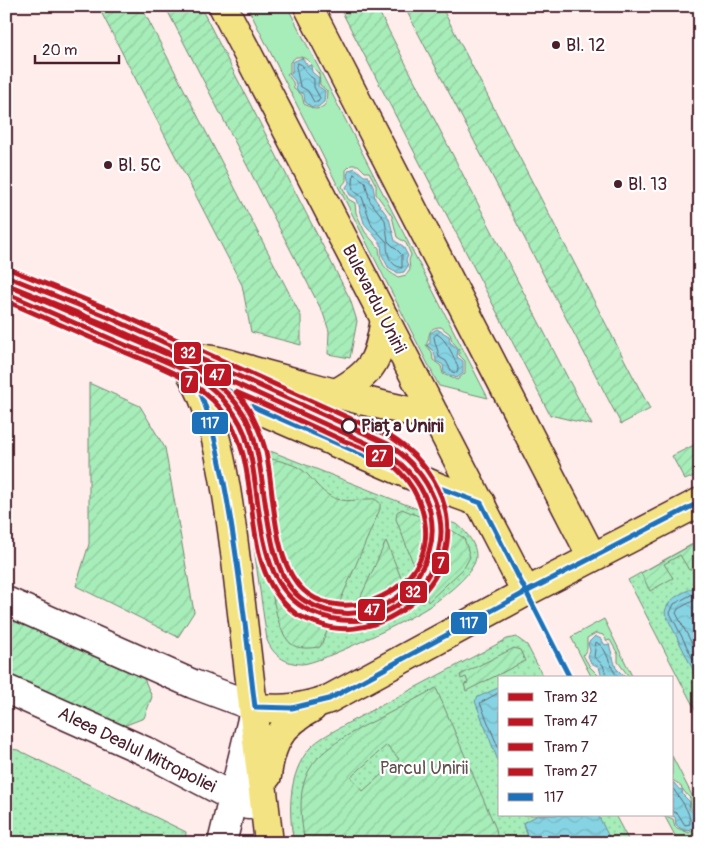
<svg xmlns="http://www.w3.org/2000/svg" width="706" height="849" viewBox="0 0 706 849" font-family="Pangolin,sans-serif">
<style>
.grass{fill:#a6edb9;stroke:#788672;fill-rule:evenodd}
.park{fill:url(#park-dots);stroke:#788672}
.garden{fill:url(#garden-furrows);stroke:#788672;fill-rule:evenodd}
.water{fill:url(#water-waves);stroke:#6e8c99}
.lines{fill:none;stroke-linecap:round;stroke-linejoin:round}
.shore{stroke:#626775;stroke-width:1}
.minor-casing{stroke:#4a1f2b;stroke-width:31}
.major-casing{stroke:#4a1f2b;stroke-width:31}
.minor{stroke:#fff;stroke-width:28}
.major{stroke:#f4e382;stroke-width:28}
.bus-1-casing{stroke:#fff;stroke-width:9}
.bus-1{stroke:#1d71b8;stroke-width:5}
.tram-1-casing{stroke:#fff;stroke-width:9}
.tram-2-casing{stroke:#fff;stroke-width:9}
.tram-3-casing{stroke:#fff;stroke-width:9}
.tram-4-casing{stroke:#fff;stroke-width:9}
.tram-1{stroke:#be1622;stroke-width:5}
.tram-2{stroke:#be1622;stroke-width:5}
.tram-3{stroke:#be1622;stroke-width:5}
.tram-4{stroke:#be1622;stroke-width:5}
.poi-dot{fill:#4a1f2b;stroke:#fff;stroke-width:2}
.stop-dot{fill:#fff;stroke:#4a1f2b;stroke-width:2.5}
.labels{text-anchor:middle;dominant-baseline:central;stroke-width:4.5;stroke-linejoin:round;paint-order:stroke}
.poi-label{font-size:18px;fill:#4a1f2b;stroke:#fff;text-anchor:start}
.street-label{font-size:18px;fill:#4a1f2b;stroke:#fff}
.stop-label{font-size:18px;font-weight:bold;fill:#4a1f2b;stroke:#fff;text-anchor:start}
.park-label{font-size:18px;fill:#61524e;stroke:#fff}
.line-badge{stroke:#fff;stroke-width:2}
.badge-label{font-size:14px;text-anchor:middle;font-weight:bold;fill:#fff}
</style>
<defs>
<pattern id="park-dots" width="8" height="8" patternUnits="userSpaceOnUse" patternTransform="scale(1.25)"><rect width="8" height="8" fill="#a6edb9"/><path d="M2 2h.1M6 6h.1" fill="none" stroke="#90cb9f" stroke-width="1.8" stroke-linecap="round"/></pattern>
<pattern id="garden-furrows" width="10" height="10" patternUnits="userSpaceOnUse" patternTransform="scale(1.25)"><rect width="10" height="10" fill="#a6edb9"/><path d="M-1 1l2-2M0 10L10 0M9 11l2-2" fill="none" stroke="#90cb9f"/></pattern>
<pattern id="water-waves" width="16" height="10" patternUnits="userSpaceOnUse" patternTransform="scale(1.25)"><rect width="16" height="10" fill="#86d4e3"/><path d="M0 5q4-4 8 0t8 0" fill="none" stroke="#75b6c3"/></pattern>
</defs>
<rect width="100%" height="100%" fill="#ffedec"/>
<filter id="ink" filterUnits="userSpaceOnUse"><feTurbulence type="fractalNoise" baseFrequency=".02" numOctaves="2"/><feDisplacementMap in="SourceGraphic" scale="10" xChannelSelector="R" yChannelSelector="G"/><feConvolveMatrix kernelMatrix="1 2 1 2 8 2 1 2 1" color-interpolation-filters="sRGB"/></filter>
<g filter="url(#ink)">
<g class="grass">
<path d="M247 6H287L488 398 439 386ZM296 57C309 55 312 68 319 74L320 85 327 91 326 103 322 108 315 109 304 104 302 95 294 89 293 82 287 74 290 72V62ZM351 165H358L365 172H369L376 185V194L392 216 397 237 406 243 411 255 409 260 410 270 406 275 398 277C385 271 380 262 379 248L365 232 356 213 355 203 348 199 342 186 346 181V170ZM441 327 450 334 452 341 459 349V355L465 361V373L457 380 443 374 441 366 433 360 432 352 426 345C431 337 426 327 441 327Z"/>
<path d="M604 619 633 678H630L618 662V654L610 640 607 641 603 635 596 633 587 638V649L583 655 590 667 598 675V678H592L571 637Z"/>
<path d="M672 756 700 811V843H679L664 815 673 819 675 827 689 833 697 826 698 814 691 809 690 798C683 792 682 784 672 780Z"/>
</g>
<g class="park">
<path d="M257 449 273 452 458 525C468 533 481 550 474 564 466 580 444 596 430 606 413 618 319 664 302 664 285 664 273 655 267 640L243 471 245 454Z"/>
<path d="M700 540V719L628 580Z"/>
<path d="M516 637 527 645 544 678H500V815H615L630 843H294C288 812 288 773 310 748 319 738 333 732 346 724L507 639Z"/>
<path d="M11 749 18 750 186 832 185 843H6V751Z"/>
</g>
<g class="garden">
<path d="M98 6H141L301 316V345L251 332 242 285Z"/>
<path d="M165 6H200L350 299 357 321 350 358 328 354 329 331 323 313Z"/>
<path d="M339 6H376L592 425 550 415Z"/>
<path d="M404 6H441L650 409 621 424Z"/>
<path d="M89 383 140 406 165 448 194 612 178 637 76 586 89 544Z"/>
<path d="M700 442V473L685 480 672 456Z"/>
<path d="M267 458C281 461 297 464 307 474 317 484 322 494 337 499 350 503 362 498 375 499L380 503V509L335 613C263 596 269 521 261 462Z"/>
<path d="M402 509 433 522 431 552 418 576 396 519 397 512Z"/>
<path d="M448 528 464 538 470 557 464 568 428 602 424 592C440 573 448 552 448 528Z"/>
<path d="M386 541 406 590 374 609 353 614Z"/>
<path d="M699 541 700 564 689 570 680 555 664 564 673 578 650 591 641 573Z"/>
<path d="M270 583C284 606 303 619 329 627L320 647C310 648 298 650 290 643 277 630 274 600 270 583Z"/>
<path d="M6 612 142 674 152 697 144 718 121 727 6 676Z"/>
<path d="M514 648 520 650 525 661 466 691 464 684 468 683 466 677 461 679 460 675Z"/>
<path d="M436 688 496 829 498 843H305C293 776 307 757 364 726 388 714 412 701 436 688ZM387 745 399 759 363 791 351 777Z"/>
</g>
<g class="water">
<path d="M302 58 308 66 311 65 312 72 319 78 318 86 325 91 324 102 318 107H312L305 102 304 94 297 91 295 81 289 74 292 72V62Z"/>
<path d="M355 168 364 176H368L373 185 375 199 389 218 395 241 403 246 408 256 406 260 408 266 404 272 398 273 388 267 382 255 381 244 364 223 357 199 350 195 346 187 349 183 347 175 349 170Z"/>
<path d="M437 329 449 336 450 342 458 349 457 357 463 361V373L457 378 444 373 443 365 436 361 434 352 427 345 430 343V333Z"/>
<path d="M700 585V684L665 613C667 597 687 591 700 585Z"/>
<path d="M595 636 601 639 605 645 609 644 616 668 626 678H602L599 667 591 663 588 656 590 651 588 643Z"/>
<path d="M500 687V766L475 701 478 697Z"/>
<path d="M673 782 680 790 682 789 683 795 690 802 689 809 695 814V825L689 831 683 830 676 825 675 817 670 815H672Z"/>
<path d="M538 815H598L612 843H530L523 823Z"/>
</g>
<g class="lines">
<g class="shore">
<path d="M298 63 302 65 308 75 314 79V87L320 98 318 102H314L308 91 300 86 296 67Z"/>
<path d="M354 174 365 182 370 201 385 220 388 241 402 255V268C389 265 387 254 387 242L372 226 362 197 353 190Z"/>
<path d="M437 334C446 338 455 359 458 368L457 373 452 372 446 361 439 357C438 349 435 345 434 337Z"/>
<path d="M700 590 674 604 670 613 700 673"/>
<path d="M700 597 678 609 676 613 700 659"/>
<path d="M607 678 603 665 594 657 596 642C610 650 607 666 619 678"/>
<path d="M500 692 480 703 500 752"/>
<path d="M672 787C679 798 691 811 690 824L685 825 678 814 672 811"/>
</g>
<defs>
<g id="minor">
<path d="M6 601 193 684 255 707 222 843"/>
<path d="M6 689 145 751 248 805"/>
</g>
<g id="major">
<path d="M223 6 526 592"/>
<path d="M308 6 592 557"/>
<path d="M6 283 79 313 181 360 258 409 440 488 481 503"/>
<path d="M186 359C210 355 241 368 264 374 321 389 377 406 435 416"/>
<path d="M185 365C224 412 235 557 243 621 252 695 261 769 269 843"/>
<path d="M336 393C374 372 378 361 385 319"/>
<path d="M255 707C282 711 303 708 329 699L526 592 700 502"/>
<path d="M267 776C271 741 282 724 312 708"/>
</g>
</defs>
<use href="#minor" class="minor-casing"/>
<use href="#major" class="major-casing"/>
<use href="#minor" class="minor"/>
<use href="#major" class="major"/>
<defs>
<g id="bus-1">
<path d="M6 283C48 300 90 318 131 337 147 344 165 350 179 359 224 388 247 647 255 707L292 708 329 699 526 592 700 502"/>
<path d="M178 359 258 409 440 488 481 503 570 678"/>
</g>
</defs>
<use href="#bus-1" class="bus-1-casing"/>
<use href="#bus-1" class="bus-1"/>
<defs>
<path id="tram-1" d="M6 276 108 317 388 444C428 471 457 522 431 570 418 595 388 615 361 620 343 622 328 619 312 612 249 585 265 487 244 432 239 419 230 407 221 397 195 370 157 358 123 344 84 327 45 310 6 293"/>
<path id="tram-2" d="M6 284 105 324 384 451C493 524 395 654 305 601 258 573 271 465 246 418 232 393 210 376 185 362L9 286"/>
<path id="tram-3" d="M6 301C43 317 79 333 115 348 152 364 195 377 221 409 269 466 232 564 295 613 301 618 312 621 320 624 341 633 369 628 389 618 470 576 464 484 391 437L111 310 9 269"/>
<path id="tram-4" d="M236 392C271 407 305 423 340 439 359 447 384 455 399 471 420 492 432 526 422 555 407 596 346 621 308 594 271 567 275 493 266 452 260 430 251 409 236 392Z"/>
</defs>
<use href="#tram-1" class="tram-1-casing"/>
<use href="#tram-2" class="tram-2-casing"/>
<use href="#tram-3" class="tram-3-casing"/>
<use href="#tram-4" class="tram-4-casing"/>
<use href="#tram-1" class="tram-1"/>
<use href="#tram-2" class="tram-2"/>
<use href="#tram-3" class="tram-3"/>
<use href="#tram-4" class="tram-4"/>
</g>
</g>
<g class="poi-dot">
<circle cx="556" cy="45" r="5"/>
<circle cx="108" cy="165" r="5"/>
<circle cx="618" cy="184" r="5"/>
</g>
<circle class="stop-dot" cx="349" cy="426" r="7"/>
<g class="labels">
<g class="poi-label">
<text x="566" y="45">Bl. 12</text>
<text x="118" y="165">Bl. 5C</text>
<text x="628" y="184">Bl. 13</text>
</g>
<g class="street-label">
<text transform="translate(374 299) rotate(63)">Bulevardul Unirii</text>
<text transform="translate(137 750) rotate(26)">Aleea Dealul Mitropoliei</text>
</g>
<g class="stop-label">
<text x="361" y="426">Piața Unirii</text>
</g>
<g class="park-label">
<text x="424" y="768">Parcul Unirii</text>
</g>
</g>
<g class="line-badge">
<rect x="173" y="341" width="29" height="24" rx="5" fill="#be1622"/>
<rect x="203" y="363" width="29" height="24" rx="5" fill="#be1622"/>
<rect x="180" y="370" width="19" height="24" rx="5" fill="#be1622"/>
<rect x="191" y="411" width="38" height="24" rx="5" fill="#1d71b8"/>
<rect x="365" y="444" width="29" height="24" rx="5" fill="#be1622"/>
<rect x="431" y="551" width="19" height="24" rx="5" fill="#be1622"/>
<rect x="399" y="580" width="29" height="24" rx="5" fill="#be1622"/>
<rect x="357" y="598" width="29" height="24" rx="5" fill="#be1622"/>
<rect x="450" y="611" width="38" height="24" rx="5" fill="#1d71b8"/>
</g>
<g class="badge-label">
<text x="188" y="358">32</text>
<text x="217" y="380">47</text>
<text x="189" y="387">7</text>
<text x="210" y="428">117</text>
<text x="379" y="461">27</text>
<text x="441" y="568">7</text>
<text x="413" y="597">32</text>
<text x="372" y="615">47</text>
<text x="469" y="628">117</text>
</g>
<rect width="706" height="849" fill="none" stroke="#fff" stroke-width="25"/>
<rect x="12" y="12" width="681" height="824" fill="none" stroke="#4a1f2b" stroke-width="2" filter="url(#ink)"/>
<rect x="498" y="676" width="175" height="140" fill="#ffffff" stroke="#b7a5aa"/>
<rect x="508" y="693" width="25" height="8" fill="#be1622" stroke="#b7a5aa"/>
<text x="544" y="702" font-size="15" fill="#4a1f2b">Tram 32</text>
<rect x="508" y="718" width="25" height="8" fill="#be1622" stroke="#b7a5aa"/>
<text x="544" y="726" font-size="15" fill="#4a1f2b">Tram 47</text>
<rect x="508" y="743" width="25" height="8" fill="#be1622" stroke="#b7a5aa"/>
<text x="544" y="752" font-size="15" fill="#4a1f2b">Tram 7</text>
<rect x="508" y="768" width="25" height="8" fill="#be1622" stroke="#b7a5aa"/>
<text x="544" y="776" font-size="15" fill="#4a1f2b">Tram 27</text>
<rect x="508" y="793" width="25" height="8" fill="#1d71b8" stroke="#b7a5aa"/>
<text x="544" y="802" font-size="15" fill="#4a1f2b">117</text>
<path d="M35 55v8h84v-8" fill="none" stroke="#4a1f2b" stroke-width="2.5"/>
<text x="42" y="55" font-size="15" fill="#4a1f2b" stroke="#ffffff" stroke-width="4" paint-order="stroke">20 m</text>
</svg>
